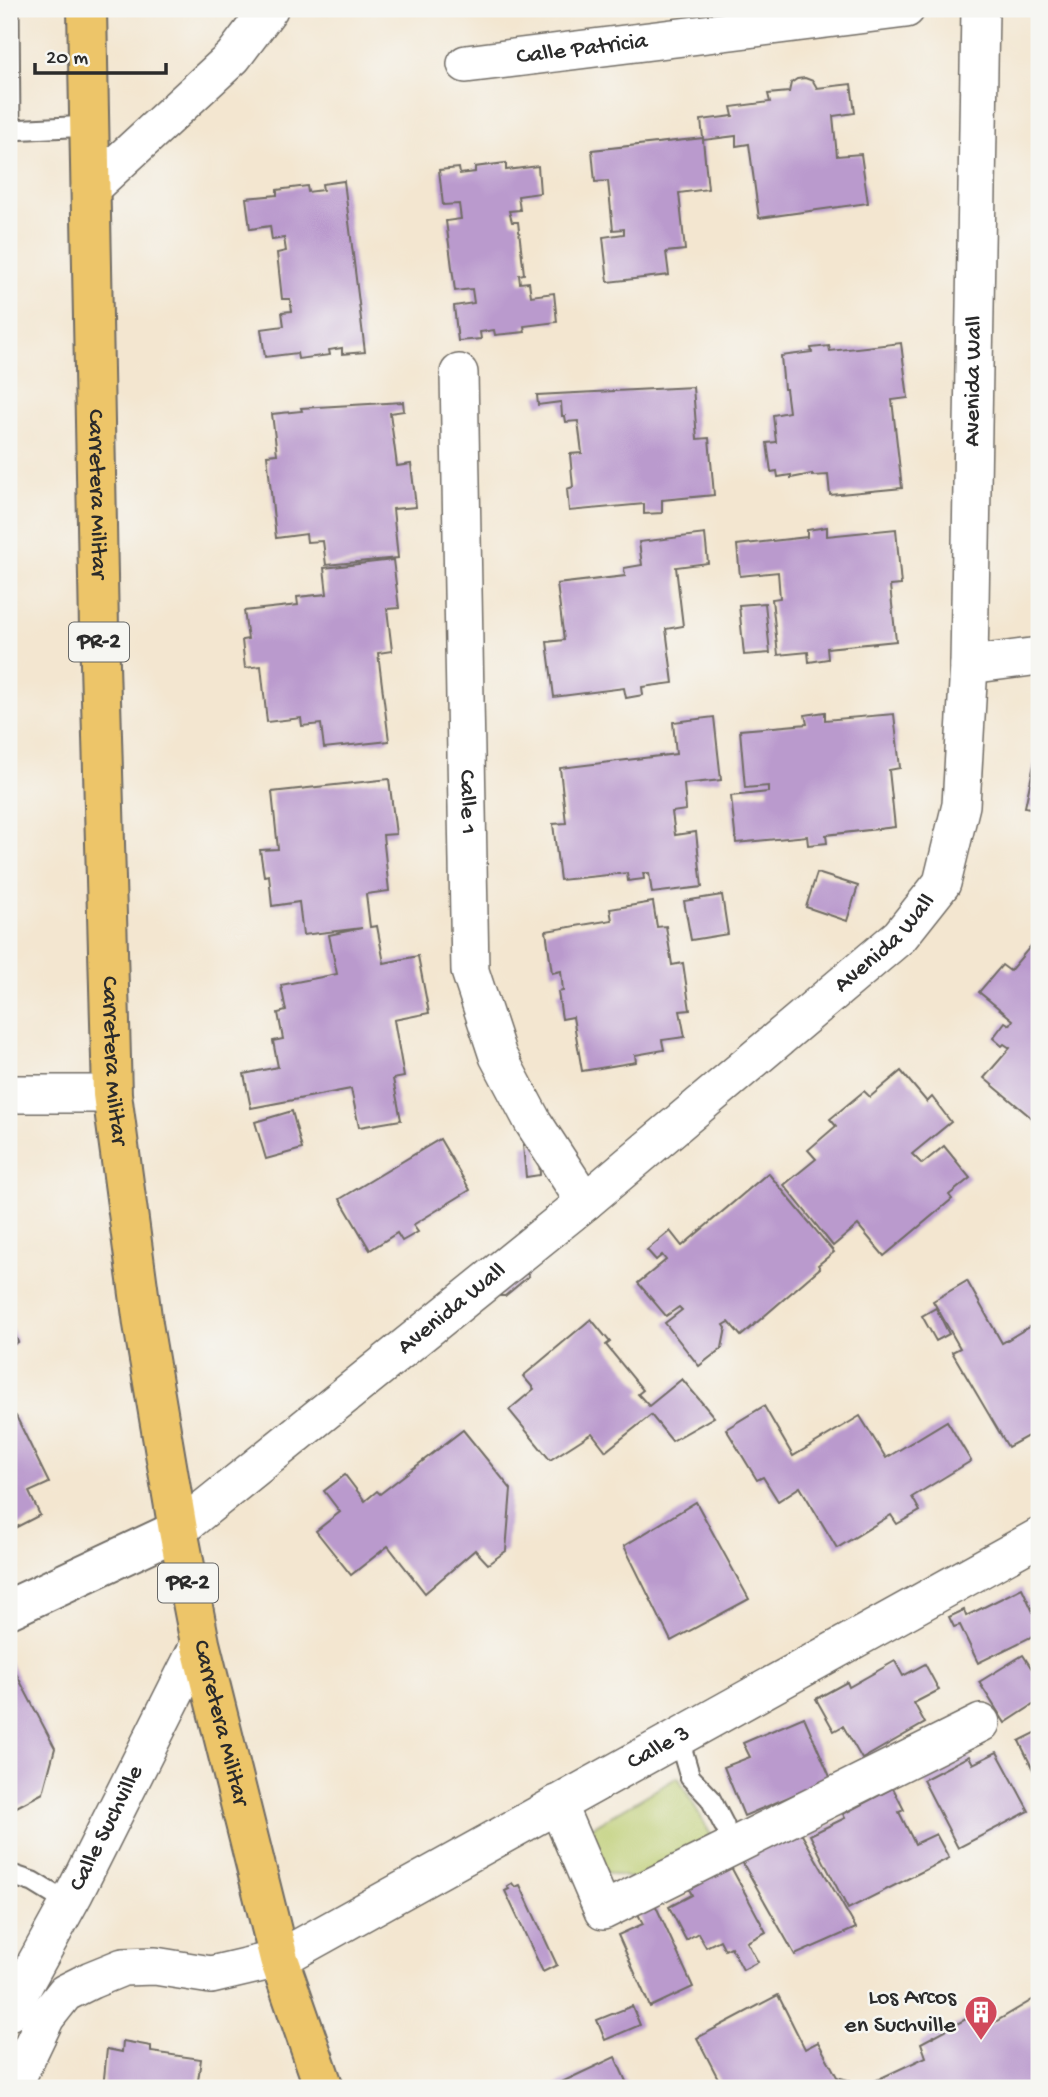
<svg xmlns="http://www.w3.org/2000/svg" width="1048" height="2097" viewBox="0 0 1048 2097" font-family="'Gochi Hand',sans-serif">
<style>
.green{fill:#bccc6f;stroke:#747c4d;stroke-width:2}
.building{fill:#ba9acd}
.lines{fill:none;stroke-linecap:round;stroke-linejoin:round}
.service-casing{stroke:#716c65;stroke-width:23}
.minor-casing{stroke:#716c65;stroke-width:40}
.tertiary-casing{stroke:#716c65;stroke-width:42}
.primary-casing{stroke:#716c65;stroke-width:42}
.service{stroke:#fff;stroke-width:19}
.minor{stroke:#fff;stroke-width:37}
.tertiary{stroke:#fff;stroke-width:38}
.primary{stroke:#edc569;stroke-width:38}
.labels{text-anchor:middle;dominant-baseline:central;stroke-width:5;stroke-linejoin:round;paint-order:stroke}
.shield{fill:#f6f6f2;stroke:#686867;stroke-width:2}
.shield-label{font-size:23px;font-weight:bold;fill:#2b2b2b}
.street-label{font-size:24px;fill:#2b2b2b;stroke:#f6f6f2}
.poi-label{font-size:24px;fill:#2b2b2b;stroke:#f6f6f2;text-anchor:end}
</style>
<rect width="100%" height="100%" fill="#f6f6f2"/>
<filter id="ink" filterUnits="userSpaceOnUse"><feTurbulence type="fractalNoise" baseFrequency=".0143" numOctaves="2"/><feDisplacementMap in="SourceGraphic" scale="14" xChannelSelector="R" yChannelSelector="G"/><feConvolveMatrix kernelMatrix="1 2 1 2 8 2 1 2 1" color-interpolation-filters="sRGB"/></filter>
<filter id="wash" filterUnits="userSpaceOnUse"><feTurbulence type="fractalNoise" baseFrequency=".00686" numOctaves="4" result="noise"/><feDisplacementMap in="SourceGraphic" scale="28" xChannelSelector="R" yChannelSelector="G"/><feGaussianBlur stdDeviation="1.57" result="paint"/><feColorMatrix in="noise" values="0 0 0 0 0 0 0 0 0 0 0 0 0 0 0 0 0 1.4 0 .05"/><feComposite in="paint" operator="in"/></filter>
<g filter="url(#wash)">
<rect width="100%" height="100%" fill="#f3e6d0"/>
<path class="green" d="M678 1777 716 1844 650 1883 601 1871 582 1833Z"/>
<g id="blocks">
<g class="building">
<path d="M805 78 813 81 817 88 851 84 855 113 833 116 837 156 861 154 868 203 759 218 749 144 736 146V136L703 140 708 189 679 193 685 250 666 252 669 275 608 282 603 237 624 234V229L613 230 608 181 595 182 592 150 703 138 701 120 733 116 731 107 770 102 768 94 789 92 791 83 797 79Z"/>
<path d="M506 163V170L538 166 540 193 518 196 520 210 509 211 512 222H518L524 274 519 275 520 283 529 282 531 296 554 293 557 322 524 326 525 332 495 335 494 330 480 332 481 339 458 341 454 306 474 303 472 289 455 291 446 221 461 219 459 204 443 205 439 170 459 168 460 174 475 172V167Z"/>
<path d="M344 181 365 352 342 354V348L329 350 330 355 298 359 297 353 265 357 261 329 284 326 282 312 292 311 290 299H282L277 253 286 251 284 238 272 240 270 226 250 229 246 198 277 195V190L307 186 308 192 323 190 322 184Z"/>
<path d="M901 343 908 398 892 400 902 488 830 495 828 475 812 476V474L791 478V475L778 477 777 471 771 472 767 443 776 442 773 415 789 412 786 389H784L781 356 812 352 811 348 829 346 830 351Z"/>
<path d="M693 387 697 439 709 438 714 495 662 500V513L644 514V504L569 511 567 489 573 487 570 454 582 453 578 421 566 422 565 416H562L561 402 538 405 537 395Z"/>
<path d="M403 402 404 411 390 413 397 466 411 464 416 507 393 509 398 558 326 565 323 541 307 542 306 534 276 538 267 455 277 454 272 414 302 411 301 408Z"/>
<path d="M827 527V536L896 529 901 585 890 586 896 641 827 648 828 659 809 662 808 652 778 655 772 599 780 598 778 572 740 576 737 545 807 537V530Z"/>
<path d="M705 534 708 563 676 567 683 626 666 629 673 683 642 687 643 695 626 698 624 688 554 697 547 642 564 640 557 584 625 576 624 568 642 565 639 542Z"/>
<path d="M393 560 399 608 387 609 392 651 378 653 389 741 324 748 321 724 302 726 301 718 267 722 261 666 245 668 242 640 248 639 244 611 298 605 297 597 327 594 324 568Z"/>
<path d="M765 603 770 653 744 655 739 605Z"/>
<path d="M825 712V720L894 714 900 768 889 770 895 827 826 835 827 843 808 845 807 836 736 843 731 796 768 792V786L745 788 740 730 807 724 805 715Z"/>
<path d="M714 717 721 780 684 784 686 810 672 812 675 835 696 832 702 887 652 893 649 873H643L644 879 628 881 627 873 560 880 553 824 566 823 560 768 676 754 673 722Z"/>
<path d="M1038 746H1039V810L1025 807Z"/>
<path d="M389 779 396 834 383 835 389 891 366 894 370 927 377 926 384 963 418 956 429 1013 394 1020 404 1077 393 1079 401 1120 359 1127 351 1089 251 1108 244 1074 278 1067 273 1041 283 1039 278 1013 286 1011 281 985 337 974 329 935 362 928 303 935 299 902 272 906 269 875 264 876 260 850 278 849 272 792Z"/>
<path d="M817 873 858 886 847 921 806 907Z"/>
<path d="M9 886 15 887 10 920H9Z"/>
<path d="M722 895 728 934 691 940 684 901Z"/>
<path d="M653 902 657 927 666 926 672 965 683 963 690 1010 680 1011 685 1037 662 1040 664 1050 635 1055 636 1062 582 1071 573 1017 562 1019 558 992 563 991 561 971 552 973 546 931 612 920 610 909Z"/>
<path d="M1039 936V1124L984 1078 1010 1048 1004 1044 1002 1046 993 1038 1005 1022 1010 1025 1013 1020 979 992 1002 965 1010 971Z"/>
<path d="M901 1071 927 1102 932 1097 951 1122 912 1154 922 1164 944 1146 970 1178 949 1195 952 1199 884 1256 858 1225 833 1246 784 1185 816 1159 808 1150 836 1126 830 1119 864 1091 870 1097Z"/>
<path d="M292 1111 302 1149 266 1159 255 1122Z"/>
<path d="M440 1139 470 1190 413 1225 418 1232 402 1241 397 1233 370 1250 340 1199Z"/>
<path d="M538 1144 540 1175 526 1177 523 1145Z"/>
<path d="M768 1173 834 1252 818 1265 820 1268 741 1336 729 1322 724 1325 726 1328 722 1348 699 1366 665 1323 682 1310 679 1307 666 1316 638 1283 666 1260 662 1255 656 1260 647 1250 670 1231 682 1246Z"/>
<path d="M520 1265 529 1276 505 1296H500L494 1292Z"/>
<path d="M967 1281 1002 1343 1039 1321V1430L1008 1447 952 1352 960 1348 933 1301Z"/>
<path d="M936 1308 949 1334 936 1341 922 1316Z"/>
<path d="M591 1319 610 1342 606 1345 643 1390 638 1394 649 1406 682 1379 714 1417 672 1441 651 1415 606 1451 592 1433 550 1460 509 1410 534 1389 523 1376Z"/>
<path d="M9 1322 18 1342 9 1347Z"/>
<path d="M764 1406 793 1456 860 1416 886 1458 947 1421 971 1461 912 1497 920 1511 897 1524 891 1515 837 1548 800 1487 778 1501 763 1477 757 1480 726 1429Z"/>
<path d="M16 1416 49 1483 29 1492 40 1515 9 1531V1419Z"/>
<path d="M463 1430 511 1489 506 1551 488 1564 475 1550 425 1593 388 1546 351 1575 316 1531 340 1512 324 1491 345 1475 365 1501 377 1491 380 1494Z"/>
<path d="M696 1502 749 1599 671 1641 624 1546Z"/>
<path d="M1022 1588 1039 1625V1633L978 1663 960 1625 954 1627 949 1617 964 1610 966 1616Z"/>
<path d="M1023 1655 1039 1680V1701L1005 1723 979 1682Z"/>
<path d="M9 1660 55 1748 43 1793 9 1811Z"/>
<path d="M895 1661 903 1676 925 1664 939 1690 914 1703 925 1723 862 1759 843 1726 834 1731 816 1699 847 1682 849 1687Z"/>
<path d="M804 1717 831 1779 744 1816 724 1767 750 1757 743 1743Z"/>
<path d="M1039 1731V1782L1019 1741Z"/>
<path d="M997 1752 1029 1811 958 1848 923 1780 969 1756 973 1764Z"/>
<path d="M893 1788 904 1810 899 1812 915 1844 936 1834 949 1858 848 1909 810 1835 845 1818 843 1814Z"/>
<path d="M798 1828 856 1928 795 1955 741 1860Z"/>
<path d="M731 1867 766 1932 747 1942 758 1962 743 1970 731 1947 725 1950 720 1940 706 1947 698 1933 686 1940 669 1907 692 1895 689 1889Z"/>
<path d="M512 1883 515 1887 520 1885 557 1965 543 1972 505 1891 509 1889 507 1886Z"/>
<path d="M654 1902 693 1987 650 2007 618 1935 643 1924 636 1910Z"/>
<path d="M778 1995 805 2049 818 2042 837 2077 866 2085 926 2057 921 2043 983 2010 990 2025 1039 1996V2088H723L697 2038Z"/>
<path d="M632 2006 640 2025 605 2040 597 2020Z"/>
<path d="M123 2041 151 2046V2052L201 2059 197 2088H103L107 2049 122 2052Z"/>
<path d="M615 2057 629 2088H549Z"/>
</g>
</g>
</g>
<g filter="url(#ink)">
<use href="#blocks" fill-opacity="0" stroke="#716c65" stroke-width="2"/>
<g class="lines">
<defs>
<g id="service">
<path d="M9 9 10 130 89 126"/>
<path d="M678 1736 690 1777 710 1798 724 1825"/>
<path d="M9 1874 33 1882 69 1904"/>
</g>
<g id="minor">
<path id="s1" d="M466 64 906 9"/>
<path d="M90 189 233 57 269 9"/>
<path id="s2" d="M459 373 470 971 498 1056 533 1122 585 1202"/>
<path d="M969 665 1039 656"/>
<path d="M9 1094H112"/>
<path id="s3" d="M178 1530 585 1202 900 936 942 883 961 805 969 665 980 9"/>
<path d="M557 1804 603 1911 981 1723"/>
<path id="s4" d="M9 2012 75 1892 200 1643"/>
<path id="s5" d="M12 2088 46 2017 65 1993 91 1980 123 1967 155 1966 211 1975 279 1959 1039 1537"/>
</g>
<path id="tertiary" d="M9 1609 178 1530"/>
<g id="primary">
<path id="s6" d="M87 9 99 628 112 1094 143 1324 178 1530 200 1643 279 1959 324 2088"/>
</g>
</defs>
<use href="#service" class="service-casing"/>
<use href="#minor" class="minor-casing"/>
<use href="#tertiary" class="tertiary-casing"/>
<use href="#primary" class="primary-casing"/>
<use href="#service" class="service"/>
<use href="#minor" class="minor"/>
<use href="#tertiary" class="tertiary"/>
<use href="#primary" class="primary"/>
</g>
</g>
<defs>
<symbol id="building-pin" viewBox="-11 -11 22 30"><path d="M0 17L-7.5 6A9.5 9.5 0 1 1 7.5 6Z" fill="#d1495b" stroke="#f6f6f2"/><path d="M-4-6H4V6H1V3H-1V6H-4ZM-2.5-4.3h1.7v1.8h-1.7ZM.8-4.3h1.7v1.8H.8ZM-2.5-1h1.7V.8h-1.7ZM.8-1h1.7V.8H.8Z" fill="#fff"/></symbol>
</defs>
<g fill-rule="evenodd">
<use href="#building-pin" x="962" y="1993" width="38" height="52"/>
</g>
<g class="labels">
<g class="shield">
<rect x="69" y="622.5" width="60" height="39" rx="5"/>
<rect x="158" y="1563.5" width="60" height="39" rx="5"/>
</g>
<g class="shield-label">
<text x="99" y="642">PR-2</text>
<text x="188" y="1583">PR-2</text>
</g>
<g class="street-label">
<text stroke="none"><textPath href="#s1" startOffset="117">Calle Patricia</textPath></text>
<text stroke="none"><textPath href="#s3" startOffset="1507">Avenida Wall</textPath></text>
<text stroke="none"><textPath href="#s6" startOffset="485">Carretera Militar</textPath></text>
<text stroke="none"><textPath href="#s2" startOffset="429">Calle 1</textPath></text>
<text stroke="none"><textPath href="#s3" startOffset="919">Avenida Wall</textPath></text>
<text stroke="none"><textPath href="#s6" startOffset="1052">Carretera Militar</textPath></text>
<text stroke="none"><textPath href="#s3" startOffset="352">Avenida Wall</textPath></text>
<text stroke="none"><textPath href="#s6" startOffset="1724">Carretera Militar</textPath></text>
<text stroke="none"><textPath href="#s5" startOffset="766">Calle 3</textPath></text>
<text stroke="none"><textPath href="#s4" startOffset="208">Calle Suchville</textPath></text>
</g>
<g class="poi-label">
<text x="956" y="1998">Los Arcos<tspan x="956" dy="28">en Suchville</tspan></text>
</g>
</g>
<rect width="1048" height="2097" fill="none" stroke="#f6f6f2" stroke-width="35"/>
<path d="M35 63v10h131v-10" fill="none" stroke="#2b2b2b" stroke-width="3.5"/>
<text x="46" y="63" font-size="21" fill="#2b2b2b" stroke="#f6f6f2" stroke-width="5" paint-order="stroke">20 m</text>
</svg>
